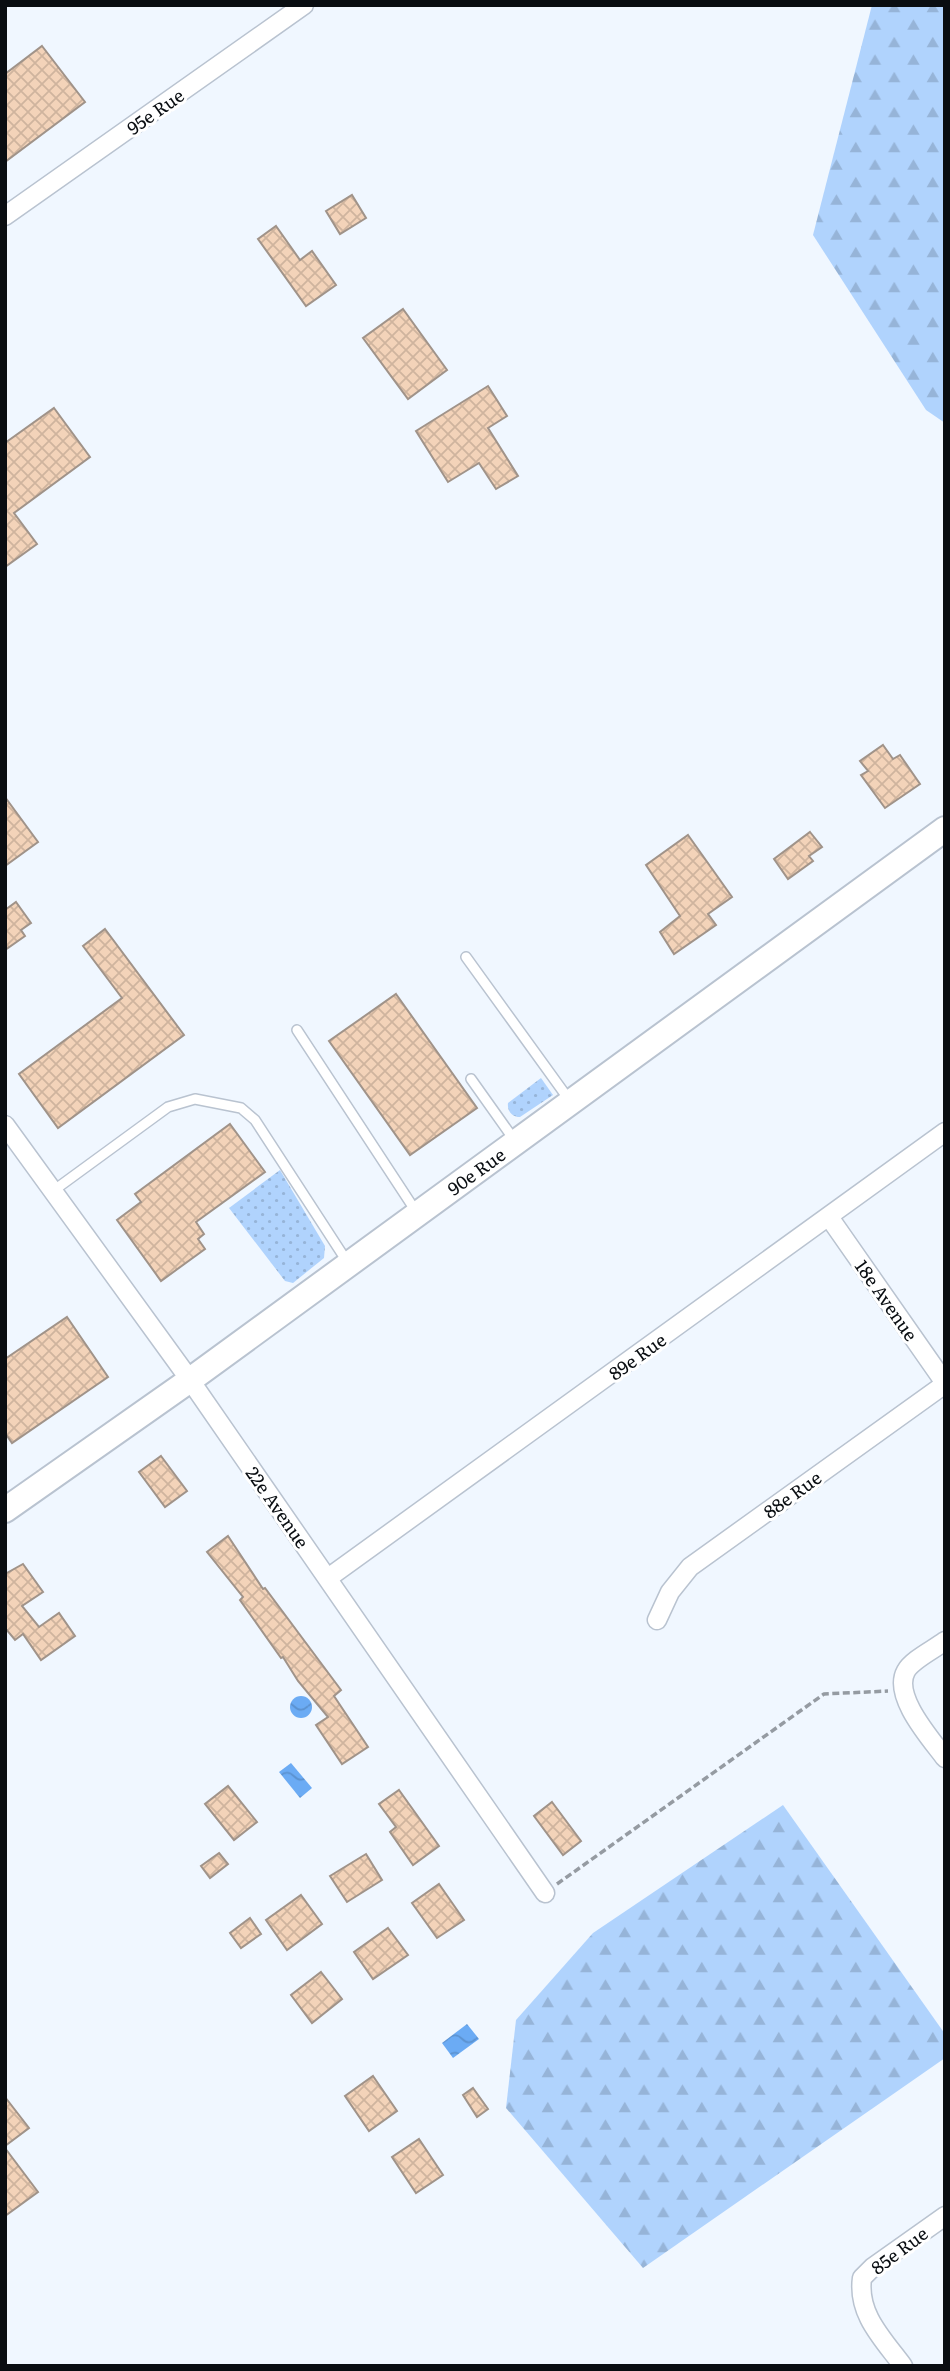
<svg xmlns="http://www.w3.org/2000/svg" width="950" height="2371" viewBox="0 0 950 2371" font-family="Literata,serif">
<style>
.grass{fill:url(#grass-dots)}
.forest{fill:url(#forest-firs)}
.water{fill:url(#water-waves)}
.building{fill:url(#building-cross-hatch);stroke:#a09389;stroke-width:2}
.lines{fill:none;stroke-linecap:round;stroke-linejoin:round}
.lane-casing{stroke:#b9c3d0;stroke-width:12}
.street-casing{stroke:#b9c3d0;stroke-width:21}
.secondary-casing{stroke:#b9c3d0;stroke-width:28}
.path{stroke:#959ba2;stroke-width:3.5;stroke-dasharray:7 3.5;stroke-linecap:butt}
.lane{stroke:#fff;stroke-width:9}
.street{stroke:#fff;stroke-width:18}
.secondary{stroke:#fff;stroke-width:24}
.labels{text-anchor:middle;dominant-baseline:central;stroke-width:6;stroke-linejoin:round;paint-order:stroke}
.street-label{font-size:18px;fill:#090d11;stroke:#fff}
</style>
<defs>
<pattern id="grass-dots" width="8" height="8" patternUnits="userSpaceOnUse" patternTransform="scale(1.75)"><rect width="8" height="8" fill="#b0d3fd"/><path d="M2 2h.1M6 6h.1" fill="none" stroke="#96b4d8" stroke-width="1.8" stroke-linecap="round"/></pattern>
<pattern id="forest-firs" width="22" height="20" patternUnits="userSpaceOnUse" patternTransform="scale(1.75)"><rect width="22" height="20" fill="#b0d3fd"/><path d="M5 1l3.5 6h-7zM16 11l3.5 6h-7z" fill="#96b4d8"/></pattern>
<pattern id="water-waves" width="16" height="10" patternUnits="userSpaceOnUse" patternTransform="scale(1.75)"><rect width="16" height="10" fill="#6babf4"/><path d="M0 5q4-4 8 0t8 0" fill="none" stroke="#5b92d0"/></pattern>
<pattern id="building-cross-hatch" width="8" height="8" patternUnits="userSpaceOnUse" patternTransform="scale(1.75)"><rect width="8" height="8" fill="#f3d3b9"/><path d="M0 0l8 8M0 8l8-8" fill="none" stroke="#cfb49e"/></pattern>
</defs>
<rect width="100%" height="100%" fill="#f0f7ff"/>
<g class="grass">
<path d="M541 1078 553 1095 520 1117C512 1117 507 1111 508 1103Z"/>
<path d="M280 1170 325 1246 324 1258 293 1283 285 1281 229 1208Z"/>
</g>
<g class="forest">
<path d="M872 5H945V423L926 410 813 235Z"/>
<path d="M783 1805 945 2034V2058L643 2268 506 2108 516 2020 593 1933Z"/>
</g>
<g class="water">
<circle cx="301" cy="1707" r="11"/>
<path d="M291 1763 312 1788 300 1798 279 1772Z"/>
<path d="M467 2024 479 2039 453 2058 442 2043Z"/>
</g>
<g class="building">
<path d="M42 46 85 102 5 162V74Z"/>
<path d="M352 195 366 218 340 234 326 211Z"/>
<path d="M276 226 300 260 312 251 336 285 306 306 258 239Z"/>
<path d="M403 309 447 370 408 399 363 338Z"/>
<path d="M488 386 507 416 488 428 518 476 496 489 479 463 448 482 416 431Z"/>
<path d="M54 408 90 457 14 513 37 544 5 567V443Z"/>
<path d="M883 745 893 759 900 755 920 784 885 808 861 775 868 771 860 761Z"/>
<path d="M5 797 38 842 5 866Z"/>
<path d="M810 832 822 847 809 856 813 861 788 879 774 859Z"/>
<path d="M688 835 732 897 708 914 716 925 674 954 660 932 680 916 646 865Z"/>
<path d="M16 902 31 923 21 930 25 936 5 950V910Z"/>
<path d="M105 929 184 1035 58 1128 19 1074 122 998 83 946Z"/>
<path d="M396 994 477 1108 410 1155 329 1041Z"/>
<path d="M230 1124 265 1172 196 1222 204 1234 198 1239 205 1249 161 1281 117 1220 141 1202 135 1194Z"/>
<path d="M67 1317 108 1377 12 1443 5 1433V1359Z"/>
<path d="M161 1456 187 1491 165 1507 139 1472Z"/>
<path d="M228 1536 263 1589 265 1588 341 1690 334 1696 368 1747 342 1764 316 1725 328 1717 298 1681 283 1657 281 1658 240 1600 243 1597 207 1552Z"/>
<path d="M23 1564 43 1592 22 1606 39 1627 59 1613 75 1636 41 1660 23 1634 15 1640 5 1628V1574Z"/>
<path d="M228 1786 257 1822 234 1840 205 1804Z"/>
<path d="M399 1790 439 1846 413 1865 390 1832 396 1827 379 1804Z"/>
<path d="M552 1802 581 1841 563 1855 534 1816Z"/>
<path d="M219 1853 228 1864 210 1878 201 1866Z"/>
<path d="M366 1854 382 1880 347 1902 330 1876Z"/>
<path d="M439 1884 464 1920 437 1938 412 1903Z"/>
<path d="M301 1895 322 1924 287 1950 266 1920Z"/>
<path d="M250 1918 261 1934 241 1948 230 1933Z"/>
<path d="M388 1928 408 1955 373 1979 354 1952Z"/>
<path d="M321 1972 342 1999 312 2023 291 1995Z"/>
<path d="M373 2076 397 2111 369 2131 345 2096Z"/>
<path d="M473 2088 488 2109 477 2117 463 2095Z"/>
<path d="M5 2097 29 2128 5 2146Z"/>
<path d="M419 2139 443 2175 416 2193 392 2157Z"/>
<path d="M5 2148 38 2192 5 2216Z"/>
</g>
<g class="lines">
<defs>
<g id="lane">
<path d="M466 957 570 1101"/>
<path d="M297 1030 417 1213"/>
<path d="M471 1079 515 1141"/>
<path d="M53 1191 168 1107 195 1099 241 1108 255 1120 348 1263"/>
</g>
<g id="street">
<path d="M5 216 304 5"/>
<path d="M5 1125 190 1380 545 1893"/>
<path d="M829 1217 945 1383"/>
<path d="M328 1578 945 1132"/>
<path d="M657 1620 670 1592 690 1567 945 1384"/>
<path d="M945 1641C933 1650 912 1660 906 1671 892 1696 931 1739 945 1758"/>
<path d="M903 2366C883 2339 857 2314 862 2278L873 2267 945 2216"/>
</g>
<path id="secondary" d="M5 1510 190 1380 945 829"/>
</defs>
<use href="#lane" class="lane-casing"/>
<use href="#street" class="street-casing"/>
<use href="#secondary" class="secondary-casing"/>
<path class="path" d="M557 1884 824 1694 888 1691"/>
<use href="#lane" class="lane"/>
<use href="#street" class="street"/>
<use href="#secondary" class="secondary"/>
</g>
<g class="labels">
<g class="street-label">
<text transform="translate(155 111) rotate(-35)">95e Rue</text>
<text transform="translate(476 1171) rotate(-36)">90e Rue</text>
<text transform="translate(887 1300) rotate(55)">18e Avenue</text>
<text transform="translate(637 1356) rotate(-36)">89e Rue</text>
<text transform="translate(792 1494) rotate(-36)">88e Rue</text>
<text transform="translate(278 1507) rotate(55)">22e Avenue</text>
<text transform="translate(899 2250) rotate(-37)">85e Rue</text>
</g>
</g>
<rect width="950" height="2371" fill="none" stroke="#090d11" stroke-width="14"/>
</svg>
